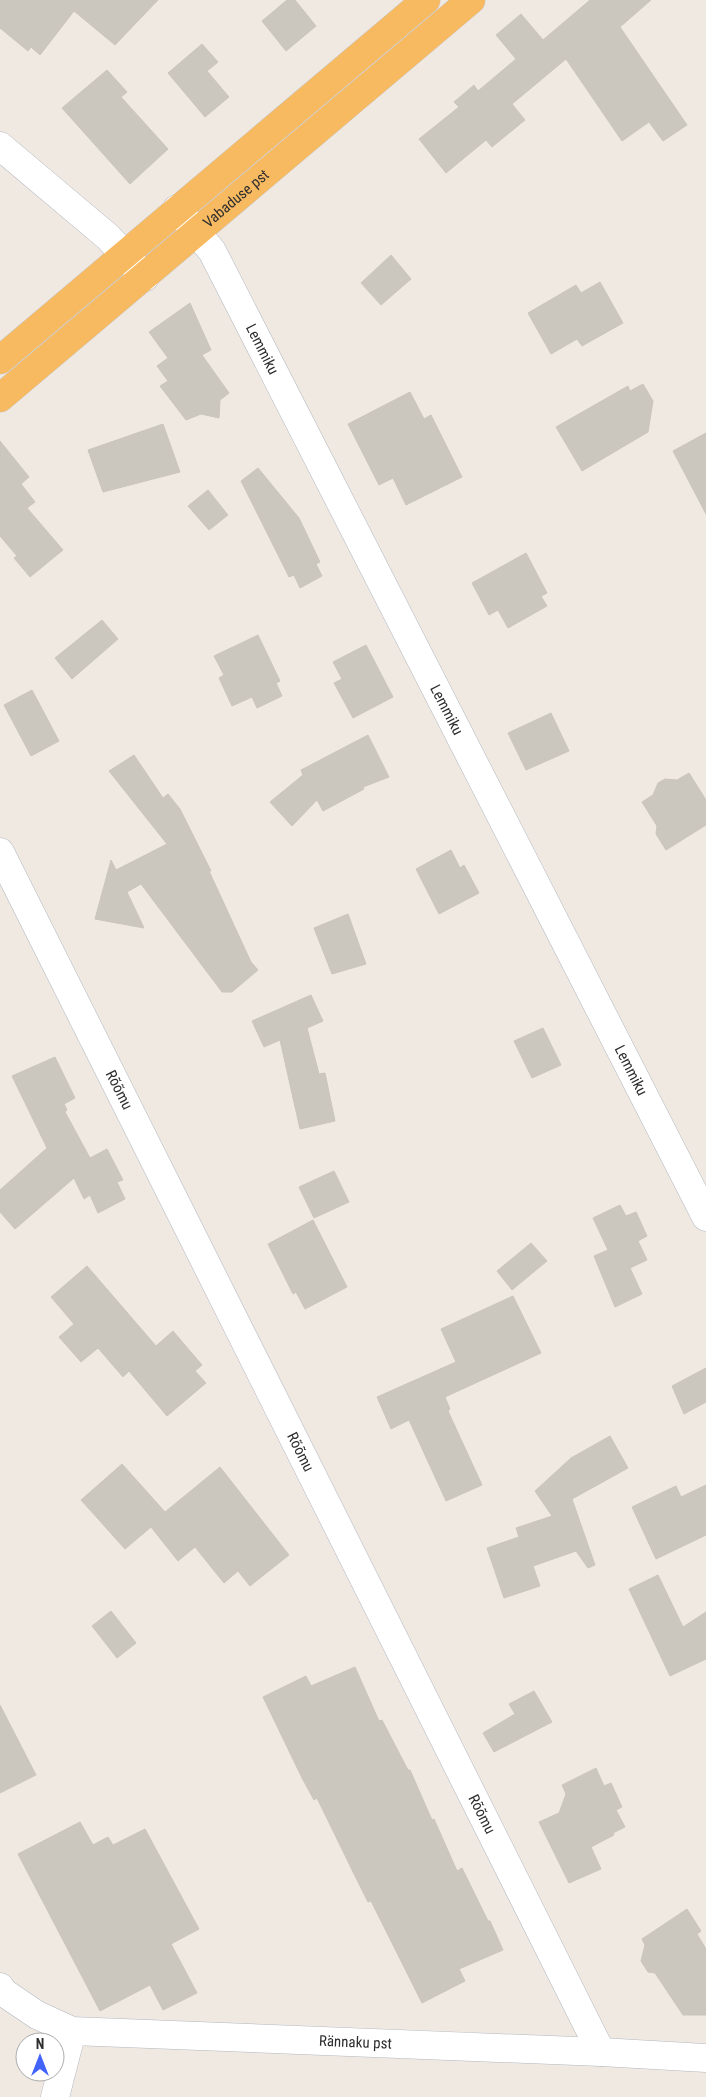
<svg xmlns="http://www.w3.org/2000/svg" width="706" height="2097" viewBox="0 0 706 2097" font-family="'Roboto Condensed',sans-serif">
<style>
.building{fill:#cbc7bf;stroke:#cbc5ba}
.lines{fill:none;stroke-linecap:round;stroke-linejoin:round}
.minor-casing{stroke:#b4b7c1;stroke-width:29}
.trunk-casing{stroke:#c9c9c9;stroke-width:29}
.minor{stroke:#fff;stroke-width:28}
.trunk{stroke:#f8ba60;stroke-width:28}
.labels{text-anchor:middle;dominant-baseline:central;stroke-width:4;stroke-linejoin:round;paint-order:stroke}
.street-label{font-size:15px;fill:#2e2e2e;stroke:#fff}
</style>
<rect width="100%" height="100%" fill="#efe9e1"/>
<g class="building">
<path d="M0 0H158L115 45 74 11 40 55 31 47 28 51 0 28Z"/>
<path d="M287 0H295L316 26 286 51 262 21Z"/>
<path d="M590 0H651L620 27 687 125 663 141 649 122 622 141 566 59 512 104 525 120 492 147 486 140 446 173 419 139 459 107 454 102 474 85 478 91 516 59 496 35 521 14 543 40Z"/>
<path d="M202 44 218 62 207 71 229 97 205 117 168 73Z"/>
<path d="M107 70 127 92 121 97 168 149 130 184 62 108Z"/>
<path d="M391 255 411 279 381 305 361 283Z"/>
<path d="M600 282 623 323 582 346 577 339 551 354 528 313 576 285 581 293Z"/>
<path d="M190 303 211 350 202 355 229 393 220 400 219 418 201 414 186 420 160 386 168 381 157 366 168 358 149 332Z"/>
<path d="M643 384 653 401 648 432 582 471 556 427 628 386 630 391Z"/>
<path d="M410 392 424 419 431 415 462 477 406 505 393 478 379 485 348 424Z"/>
<path d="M163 424 180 472 103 492 88 450Z"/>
<path d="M706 433V514L673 451Z"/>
<path d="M0 441 29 477 21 484 35 502 27 508 63 550 30 577 14 558 17 556 0 536Z"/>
<path d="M258 468 299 518 320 562 316 564 322 576 300 588 294 575 289 577 241 481Z"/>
<path d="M208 490 228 515 209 530 188 506Z"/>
<path d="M526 553 547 593 541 596 547 606 508 628 498 610 489 615 472 583Z"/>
<path d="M102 620 118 639 72 679 55 658Z"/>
<path d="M258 635 280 681 276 683 282 696 257 708 252 697 232 706 219 678 224 675 214 656Z"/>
<path d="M366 645 393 697 353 718 334 683 342 679 333 662Z"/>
<path d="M32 690 59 741 31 756 4 705Z"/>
<path d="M551 713 569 751 526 770 508 733Z"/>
<path d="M368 735 389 777 363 787 364 789 323 811 317 800 292 826 270 802 303 775 301 770Z"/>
<path d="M134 755 163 798 168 794 180 809 211 871H209L251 962 258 970 232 992H222L141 884 127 892 144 928 95 919 111 860 116 870 167 844 109 771Z"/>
<path d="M689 773 706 800V825L666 850 656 834 657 826 642 802 653 795 658 783 665 779 677 780Z"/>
<path d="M451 850 460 868 464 865 479 893 439 914 416 869Z"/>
<path d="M348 914 366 964 332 974 314 928Z"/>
<path d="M311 995 323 1021 307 1028 319 1074 325 1073 335 1121 300 1129 280 1040 264 1047 252 1021Z"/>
<path d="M543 1028 561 1065 532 1078 514 1041Z"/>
<path d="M55 1057 75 1098 64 1104 67 1110 65 1112 90 1158 107 1149 123 1180 117 1182 125 1199 98 1213 90 1195 84 1199 74 1178 15 1229 0 1212V1190L47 1148 12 1076Z"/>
<path d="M334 1171 349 1202 314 1218 299 1187Z"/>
<path d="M620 1205 626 1216 636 1212 647 1236 638 1241 647 1260 630 1268 642 1294 615 1307 594 1256 608 1250 593 1218Z"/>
<path d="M313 1220 347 1287 305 1309 296 1292 293 1294 268 1244Z"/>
<path d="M531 1243 547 1261 512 1290 497 1271Z"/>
<path d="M87 1266 156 1346 173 1331 202 1365 195 1371 206 1383 167 1416 129 1371 123 1377 98 1348 81 1362 59 1337 74 1324 51 1297Z"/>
<path d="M513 1296 541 1353 445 1397 450 1409 448 1411 482 1485 446 1501 409 1420 391 1429 377 1397 456 1362 441 1329Z"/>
<path d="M706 1368V1402L684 1414 672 1386Z"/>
<path d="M610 1436 628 1468 572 1499 595 1565 588 1568 576 1551 533 1566 540 1586 504 1598 487 1548 519 1537 516 1528 552 1516 535 1491 571 1458Z"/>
<path d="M122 1464 165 1512 220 1467 289 1555 250 1586 238 1571 224 1583 195 1547 178 1561 151 1527 125 1549 81 1500Z"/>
<path d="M706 1485V1535L656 1559 632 1507 676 1486 681 1497Z"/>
<path d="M658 1575 683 1627 706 1612V1659L670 1676 629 1589Z"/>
<path d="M111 1611 136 1643 117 1658 92 1626Z"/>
<path d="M355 1667 379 1721 382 1720 408 1770H410L432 1820 434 1819 457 1871 462 1868 488 1921H490L503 1950 459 1969 465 1981 422 2003 371 1901 368 1902 356 1878 317 1798 314 1800 302 1778 263 1697 306 1676 311 1686Z"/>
<path d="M534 1691 552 1722 494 1752 483 1733 515 1714 509 1704Z"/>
<path d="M0 1705 36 1775 0 1793Z"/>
<path d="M596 1768 604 1786 611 1783 622 1807 616 1810 625 1827 613 1833 614 1835 591 1847 601 1869 569 1883 539 1822 559 1813 566 1794 562 1785Z"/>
<path d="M80 1822 93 1845 108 1837 113 1845 145 1829 199 1929 171 1944 197 1993 163 2010 150 1985 100 2011 18 1854Z"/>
<path d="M687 1909 701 1931 697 1934 706 1949V2015H683L655 1973 648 1972 641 1961 645 1945 642 1939Z"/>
</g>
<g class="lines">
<defs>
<g id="minor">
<path d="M0 146 108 237 145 277"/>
<path id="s1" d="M177 209 212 251 706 1217"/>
<path id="s2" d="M0 852 601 2052"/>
<path id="s3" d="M0 1987 3 1992 37 2015 72 2031 601 2052 706 2058"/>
<path d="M55 2097 72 2031"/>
</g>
<g id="trunk">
<path d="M0 360 426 0"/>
<path id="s4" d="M0 398 471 0"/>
</g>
</defs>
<use href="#minor" class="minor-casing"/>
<use href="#trunk" class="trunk-casing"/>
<use href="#minor" class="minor"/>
<use href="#trunk" class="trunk"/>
</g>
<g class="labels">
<g class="street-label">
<text stroke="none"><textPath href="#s4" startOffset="309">Vabaduse pst</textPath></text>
<text stroke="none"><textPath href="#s1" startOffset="165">Lemmiku</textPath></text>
<text stroke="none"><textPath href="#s1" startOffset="570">Lemmiku</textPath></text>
<text stroke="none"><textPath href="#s1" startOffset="975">Lemmiku</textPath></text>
<text stroke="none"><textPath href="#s2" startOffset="266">Rõõmu</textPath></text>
<text stroke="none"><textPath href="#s2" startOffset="671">Rõõmu</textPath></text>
<text stroke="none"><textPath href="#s2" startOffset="1076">Rõõmu</textPath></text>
<text stroke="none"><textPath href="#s3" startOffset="369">Rännaku pst</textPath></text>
</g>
</g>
<g transform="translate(40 2057)"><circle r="24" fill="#ffffff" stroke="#ababab"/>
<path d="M0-4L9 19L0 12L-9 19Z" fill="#4264fb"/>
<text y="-8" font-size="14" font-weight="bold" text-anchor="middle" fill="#2e2e2e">N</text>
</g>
</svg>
